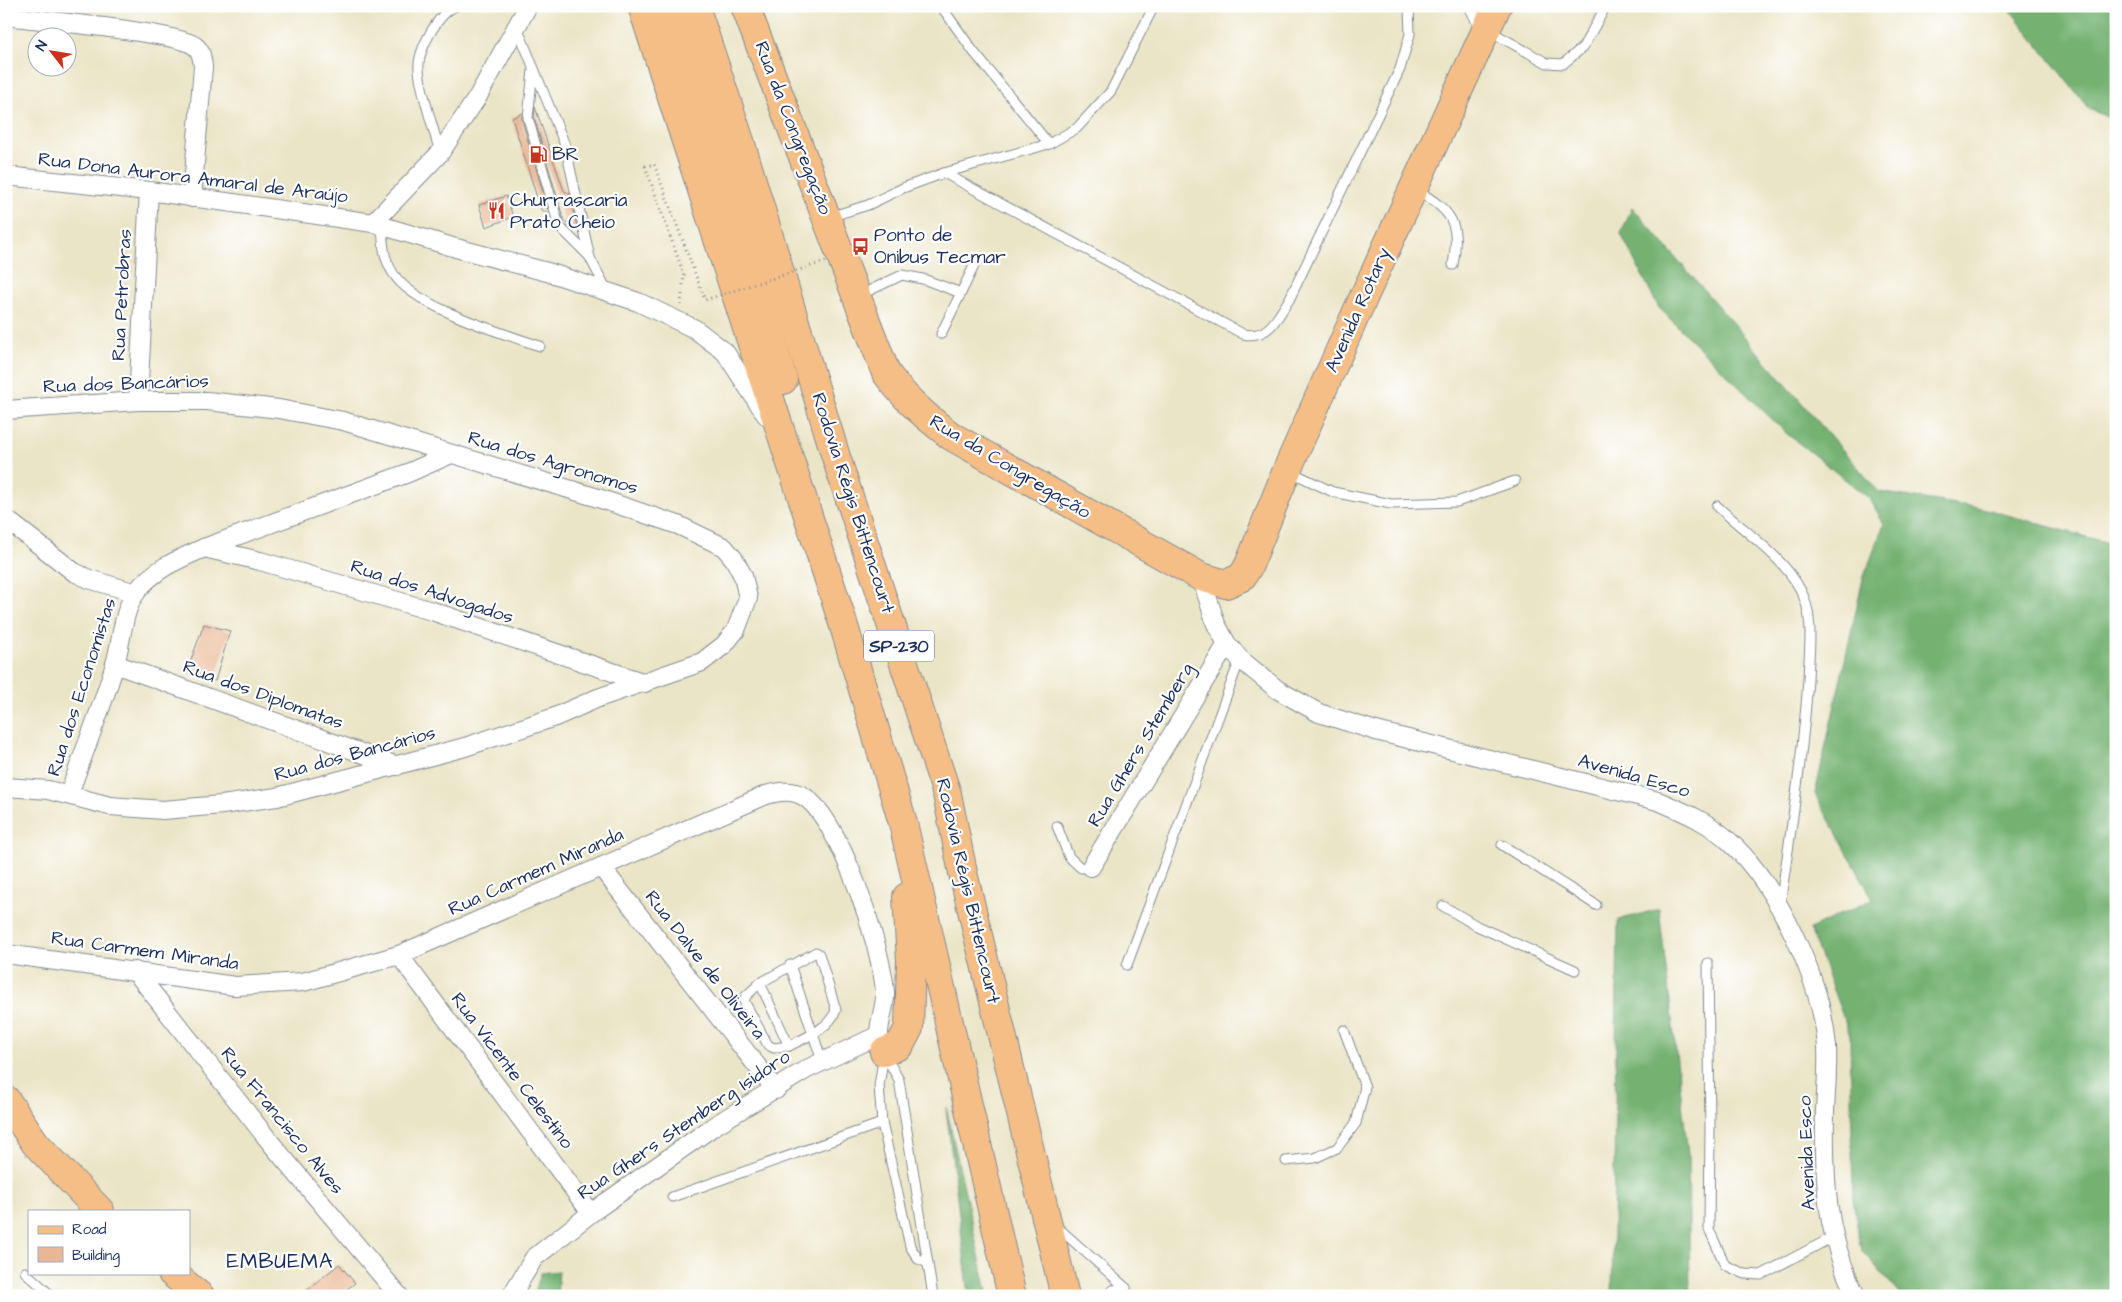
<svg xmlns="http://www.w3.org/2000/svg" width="2122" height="1302" viewBox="0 0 2122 1302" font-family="'Architects Daughter',sans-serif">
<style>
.forest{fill:#74b272;stroke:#487068}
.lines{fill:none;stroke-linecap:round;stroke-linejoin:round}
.stream{stroke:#89bbf6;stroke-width:5.5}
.building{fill:#eab796}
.service-casing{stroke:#828a92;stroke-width:11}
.minor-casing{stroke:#828a92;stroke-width:20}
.primary-casing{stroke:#828a92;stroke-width:30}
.motorway-casing{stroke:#828a92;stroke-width:30}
.path{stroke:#828a92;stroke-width:3;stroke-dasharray:1 4;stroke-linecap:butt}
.service{stroke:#fff;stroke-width:9}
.minor{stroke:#fff;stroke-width:18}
.primary{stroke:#f6be87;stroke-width:28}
.motorway{stroke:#f6be87;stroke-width:28}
.path-bridge{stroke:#828a92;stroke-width:3;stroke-dasharray:1 4;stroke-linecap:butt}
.labels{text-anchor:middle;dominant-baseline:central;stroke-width:4.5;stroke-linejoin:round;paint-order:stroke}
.shield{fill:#fff;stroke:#5f6d8e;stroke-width:1}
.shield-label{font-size:18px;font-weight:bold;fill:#1b2f5e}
.street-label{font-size:19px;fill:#1b2f5e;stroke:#fff}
.poi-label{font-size:19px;fill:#1b2f5e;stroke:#fff;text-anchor:start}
.quarter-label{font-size:21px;letter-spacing:1px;fill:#1b2f5e;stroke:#fff}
</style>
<rect width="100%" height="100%" fill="#fff"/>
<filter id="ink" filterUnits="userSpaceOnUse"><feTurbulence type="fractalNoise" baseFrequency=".02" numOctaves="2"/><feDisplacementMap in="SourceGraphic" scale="10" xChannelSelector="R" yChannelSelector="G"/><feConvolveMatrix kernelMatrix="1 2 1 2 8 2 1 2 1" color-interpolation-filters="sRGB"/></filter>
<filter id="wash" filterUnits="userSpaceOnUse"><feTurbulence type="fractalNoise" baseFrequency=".0096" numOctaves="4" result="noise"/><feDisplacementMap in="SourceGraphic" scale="20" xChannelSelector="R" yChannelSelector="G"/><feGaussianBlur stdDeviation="1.12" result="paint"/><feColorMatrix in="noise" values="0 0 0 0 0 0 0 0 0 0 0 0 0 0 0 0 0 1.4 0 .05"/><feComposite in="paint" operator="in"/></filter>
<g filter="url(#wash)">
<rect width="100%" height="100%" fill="#eae5c6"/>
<g class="forest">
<path d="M2007 6H2116V121L2089 109Z"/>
<path d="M1632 207 1879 492 1982 508 2116 545V1296H1902L1861 1250 1853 1199 1850 1035 1810 929 1873 899 1815 794 1863 579 1884 524 1870 499 1786 433 1659 308 1621 234Z"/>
<path d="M1659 909 1688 1154 1690 1296H1612L1618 920Z"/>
<path d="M946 1107 988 1296H969Z"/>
<path d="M559 1271 557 1296H534L541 1273Z"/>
</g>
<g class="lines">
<path class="stream" d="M6 1294 9 1296"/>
</g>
<g id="blocks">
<g class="building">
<path d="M535 107 564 191 569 193 577 227 564 221 534 117Z"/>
<path d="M522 113V120L549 213 541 210 512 118Z"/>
<path d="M506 196 513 217 486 227 479 205Z"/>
<path d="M204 624 230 631 215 681 187 671Z"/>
<path d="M339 1264 355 1283 338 1296H300Z"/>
</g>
</g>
</g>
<g filter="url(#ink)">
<use href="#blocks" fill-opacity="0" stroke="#828a92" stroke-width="1"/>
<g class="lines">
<defs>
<g id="service">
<path d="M941 6 973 51 1049 144"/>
<path d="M517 27 565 145 590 258 607 290"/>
<path d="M1488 30 1547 63 1563 64 1583 47 1606 6"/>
<path d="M533 70 528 118 559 226 590 257"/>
<path d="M440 153C434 129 421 93 419 70 417 51 438 13 456 6"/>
<path d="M944 173 1243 334C1269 339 1276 319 1289 300L1400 69 1410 34 1409 6"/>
<path d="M1415 189C1453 212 1460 222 1453 265"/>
<path d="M829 217 868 205 903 188 944 173 1049 144 1077 128 1111 91 1154 6"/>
<path d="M382 225C383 243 383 258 393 273 413 307 502 333 540 346"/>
<path d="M860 295 902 275 923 279 961 293"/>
<path d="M941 334 974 266"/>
<path d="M1289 471 1333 492 1391 504 1457 502 1515 481"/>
<path d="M1717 506C1743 530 1784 558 1800 589 1815 615 1809 650 1808 679 1803 755 1791 830 1780 905"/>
<path d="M1057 826 1069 857 1081 868 1091 867"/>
<path d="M1502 845 1596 905"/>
<path d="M1443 906 1477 926 1575 970"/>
<path d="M816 952 819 954 836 1010C830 1028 805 1038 789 1046L760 983Z"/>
<path d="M1708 963 1710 1127 1709 1229 1725 1265 1745 1274 1761 1275 1833 1237"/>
<path d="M790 965 822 1061"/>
<path d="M1127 965 1240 659"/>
<path d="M760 983 746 996 744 1001 768 1045 774 1048 789 1046"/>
<path d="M884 1054 879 1086 882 1123 910 1246 918 1259 928 1263"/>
<path d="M885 1055 899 1080 933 1296"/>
<path d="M1286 1161 1315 1158 1337 1148 1356 1123 1365 1087 1344 1030"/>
<path d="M672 1197 882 1123"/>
<path d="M1055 1225 1126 1288"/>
<path d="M25 1272 52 1296"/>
<path d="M1108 1296 1113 1290 1126 1288"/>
</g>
<g id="minor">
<path d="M1474 6 1485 29"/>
<path d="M6 16C37 20 178 32 195 46 202 51 202 60 203 67L192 198"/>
<path d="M6 176 149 191 373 223 456 248 551 273 638 302 695 329 725 352 766 415"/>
<path d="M373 223 440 153 477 98 528 6"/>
<path d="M138 401 149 191"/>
<path d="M6 410 138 401H207L279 409 343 421 595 497 678 525 724 547 734 559 743 576 748 598 736 630 724 645 702 662 598 698 555 717 465 747 277 797 222 805 163 810 110 806 48 790 6 787"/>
<path d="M6 519 74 572 89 579 136 593"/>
<path d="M204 548 260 561 432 611 645 683"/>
<path d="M1201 577 1216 624 1227 644 1240 659 1278 690 1319 713 1376 731 1658 801C1684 812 1709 822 1730 842 1778 886 1822 982 1827 1047 1828 1068 1826 1090 1825 1111 1824 1179 1825 1234 1856 1296"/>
<path d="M115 664 397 766"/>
<path d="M69 794C84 751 102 708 115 664 122 641 122 611 137 591 154 569 179 559 204 548L408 473 451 454"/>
<path d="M601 867 776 1090"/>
<path d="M1091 867 1227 644"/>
<path d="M6 954 235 986 303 982 399 955 766 795C778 792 791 789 803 796 840 817 882 949 885 992 886 1006 879 1020 879 1034 879 1039 882 1046 884 1052"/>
<path d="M399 955 591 1213"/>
<path d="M135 971 270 1142 399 1296"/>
<path d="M511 1296 534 1258 591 1213 714 1126 807 1069 879 1035"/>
</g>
<g id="primary">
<path d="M745 6 886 373C905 399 926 417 951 436L1201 577 1226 584 1242 577 1249 565 1287 470 1355 316 1497 6"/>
<path d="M6 1100 36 1144 100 1211"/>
<path d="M172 1273 200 1296"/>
</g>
<g id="motorway">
<path d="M642 6 843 623 903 823 1012 1296"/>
<path d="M668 6 743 240 783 380"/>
<path d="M695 6 740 141 836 457 947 794 963 873 1065 1296"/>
<path d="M884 1052 900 1045 909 1028 911 960 907 897"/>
</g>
</defs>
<use href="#service" class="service-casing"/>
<use href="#minor" class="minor-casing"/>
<use href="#primary" class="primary-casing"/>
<use href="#motorway" class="motorway-casing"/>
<path class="path" d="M645 166 684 275 681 305"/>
<use href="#service" class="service"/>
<use href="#minor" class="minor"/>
<use href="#primary" class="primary"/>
<use href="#motorway" class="motorway"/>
<path class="path-bridge" d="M645 166 654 164 705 300 827 261"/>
</g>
</g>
<defs>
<symbol id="fuel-bare" viewBox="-9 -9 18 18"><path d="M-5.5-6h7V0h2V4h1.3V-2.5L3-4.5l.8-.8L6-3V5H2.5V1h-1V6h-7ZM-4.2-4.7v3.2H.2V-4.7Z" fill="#c8321e" stroke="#fff" stroke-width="2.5" paint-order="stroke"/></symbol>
<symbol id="restaurant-bare" viewBox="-9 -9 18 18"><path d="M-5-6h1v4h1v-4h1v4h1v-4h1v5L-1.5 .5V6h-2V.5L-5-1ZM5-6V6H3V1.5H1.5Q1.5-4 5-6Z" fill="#c8321e" stroke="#fff" stroke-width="2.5" paint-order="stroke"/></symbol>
<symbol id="bus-bare" viewBox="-9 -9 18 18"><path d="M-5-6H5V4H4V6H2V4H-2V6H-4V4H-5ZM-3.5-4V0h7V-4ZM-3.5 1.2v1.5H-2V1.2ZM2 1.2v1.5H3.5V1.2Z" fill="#c8321e" stroke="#fff" stroke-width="2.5" paint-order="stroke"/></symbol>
</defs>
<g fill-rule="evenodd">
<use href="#fuel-bare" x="526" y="142" width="25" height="25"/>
<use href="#restaurant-bare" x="484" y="198" width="25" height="25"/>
<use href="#bus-bare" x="848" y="234" width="25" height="25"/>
</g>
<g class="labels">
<rect class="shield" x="864" y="630.5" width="70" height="31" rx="4"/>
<g class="shield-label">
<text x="899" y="646">SP-230</text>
</g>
<g class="street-label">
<text transform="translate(793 128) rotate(69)">Rua da Congregação</text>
<text transform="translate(193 178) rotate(7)">Rua Dona Aurora Amaral de Araújo</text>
<text transform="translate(122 295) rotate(-87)">Rua Petrobras</text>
<text transform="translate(1358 310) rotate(-66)">Avenida Rotary</text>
<text transform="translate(126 384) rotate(-2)">Rua dos Bancários</text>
<text transform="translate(553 463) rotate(17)">Rua dos Agronomos</text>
<text transform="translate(1010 467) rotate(31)">Rua da Congregação</text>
<text transform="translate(853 503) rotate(72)">Rodovia Régis Bittencourt</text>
<text transform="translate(432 592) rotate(18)">Rua dos Advogados</text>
<text transform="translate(82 687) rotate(-72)">Rua dos Economistas</text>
<text transform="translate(263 695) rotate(20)">Rua dos Diplomatas</text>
<text transform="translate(1141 745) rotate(-59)">Rua Ghers Stemberg</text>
<text transform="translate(355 754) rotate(-15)">Rua dos Bancários</text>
<text transform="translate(1634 776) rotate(16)">Avenida Esco</text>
<text transform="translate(536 872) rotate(-24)">Rua Carmem Miranda</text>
<text transform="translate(968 891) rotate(77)">Rodovia Régis Bittencourt</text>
<text transform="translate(145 951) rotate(8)">Rua Carmem Miranda</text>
<text transform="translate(705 965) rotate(52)">Rua Dalve de Oliveira</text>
<text transform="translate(512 1071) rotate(53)">Rua Vicente Celestino</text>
<text transform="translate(282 1121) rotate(51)">Rua Francisco Alves</text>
<text transform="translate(684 1125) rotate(-34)">Rua Ghers Stemberg Isidoro</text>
<text transform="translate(1807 1153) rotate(-92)">Avenida Esco</text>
</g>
<g class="poi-label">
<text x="552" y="154">BR</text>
<text x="510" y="200">Churrascaria<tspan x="510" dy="22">Prato Cheio</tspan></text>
<text x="874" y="235">Ponto de<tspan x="874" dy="22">Onibus Tecmar</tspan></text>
</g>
<g class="quarter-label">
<text x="280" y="1261">EMBUEMA</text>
</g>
</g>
<rect width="2122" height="1302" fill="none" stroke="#fff" stroke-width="25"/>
<rect x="28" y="1210" width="162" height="65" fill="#ffffff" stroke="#a4acbf"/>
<rect x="38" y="1226" width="25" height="8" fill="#f6be87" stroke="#a4acbf"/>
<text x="72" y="1234" font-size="15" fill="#1b2f5e">Road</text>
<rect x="38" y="1247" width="25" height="15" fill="#eab796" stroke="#a4acbf"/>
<text x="72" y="1260" font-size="15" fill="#1b2f5e">Building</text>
<g transform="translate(52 52) rotate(301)"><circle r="24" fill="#ffffff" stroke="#a4acbf"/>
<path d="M0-4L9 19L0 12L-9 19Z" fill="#c8321e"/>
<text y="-8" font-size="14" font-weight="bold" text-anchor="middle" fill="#1b2f5e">N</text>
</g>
</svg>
